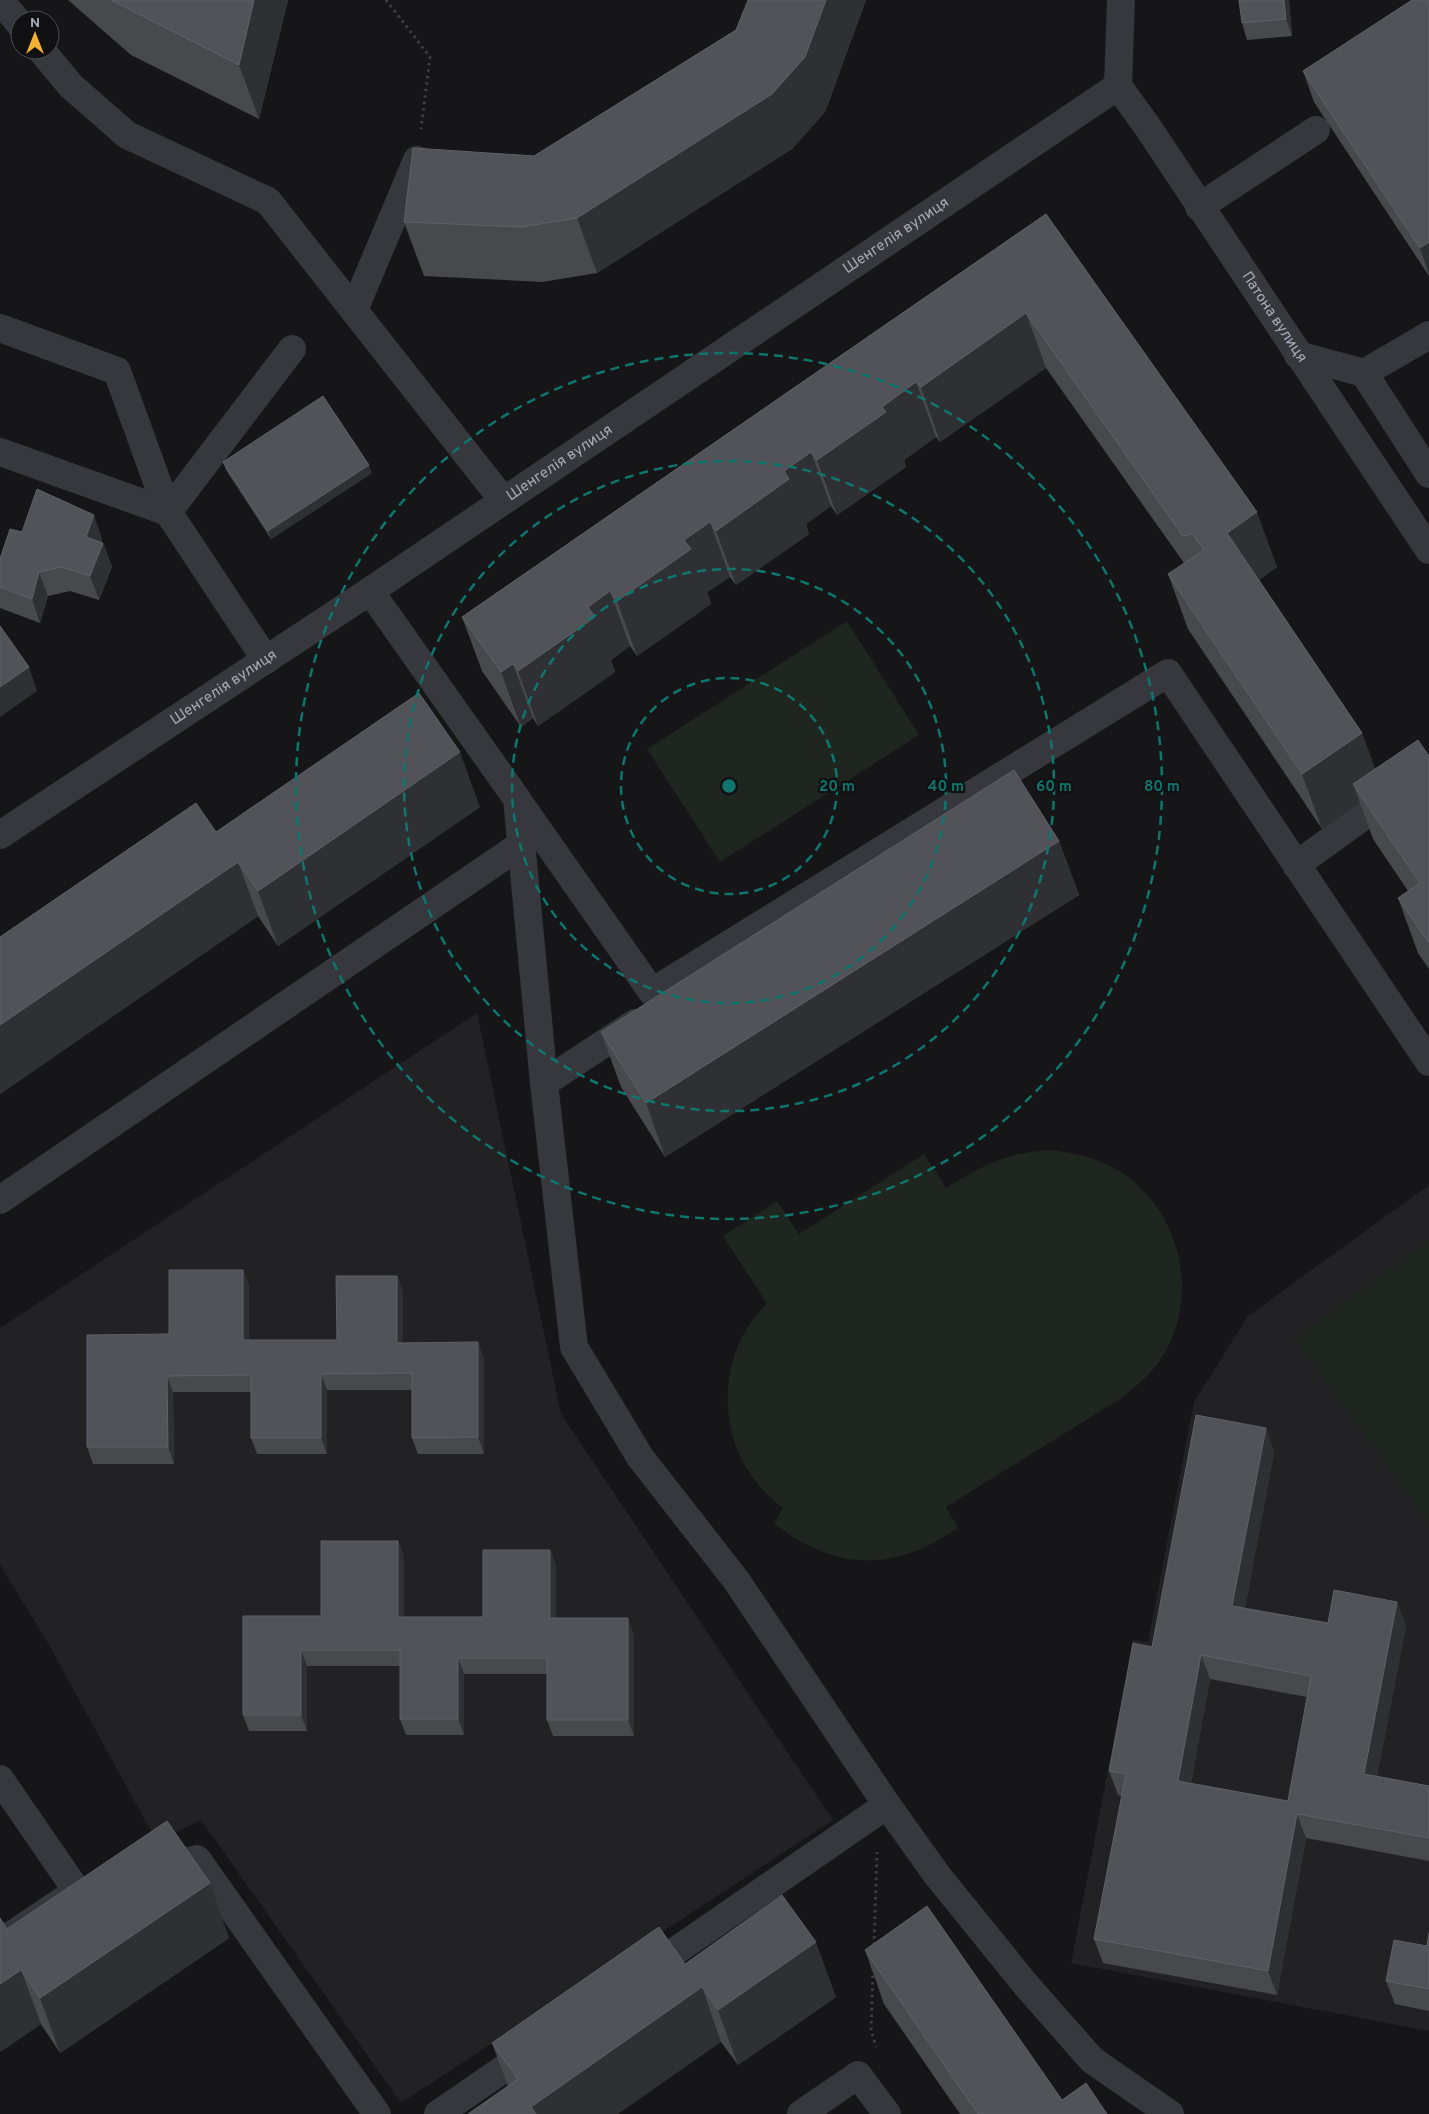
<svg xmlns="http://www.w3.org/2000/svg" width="1429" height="2114" viewBox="0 0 1429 2114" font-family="Overpass,sans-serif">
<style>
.built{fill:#222225}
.green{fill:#1e261f}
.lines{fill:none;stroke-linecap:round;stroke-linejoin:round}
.path{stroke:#3d3f44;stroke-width:3;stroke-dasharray:2.5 4;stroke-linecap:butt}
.minor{stroke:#37383d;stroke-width:28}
.wall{fill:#47494d;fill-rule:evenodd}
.shaded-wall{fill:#2f3033}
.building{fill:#525359;stroke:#5f6168;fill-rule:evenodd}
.ring{fill:none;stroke:#0f766e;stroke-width:2.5;stroke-dasharray:9 6}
.labels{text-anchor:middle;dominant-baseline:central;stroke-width:4.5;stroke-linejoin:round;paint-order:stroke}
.street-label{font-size:15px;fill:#a8adb8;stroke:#111113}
.centre{fill:#0f766e;stroke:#111113;stroke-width:2.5}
.ring-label{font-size:15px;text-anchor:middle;font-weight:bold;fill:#0f766e;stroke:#111113;stroke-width:4.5;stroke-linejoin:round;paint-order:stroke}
</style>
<rect width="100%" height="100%" fill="#161618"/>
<g class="built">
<path d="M477 1013 561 1414 833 1820 401 2103 201 1820 157 1842 48 1643 0 1565V1328Z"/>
<path d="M1429 1185V2031L1071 1963 1133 1640 1148 1642 1194 1402 1248 1316Z"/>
</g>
<g class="green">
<path d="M847 621 919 735 720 862 647 749Z"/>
<path d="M1050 1150C1076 1153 1102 1159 1124 1174 1184 1216 1201 1303 1158 1363 1147 1378 1134 1388 1120 1399L946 1507 958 1528C895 1572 835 1572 774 1523L783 1508C770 1497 758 1487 749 1472 720 1428 720 1364 752 1321 757 1315 762 1309 767 1304L723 1236 777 1201 799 1234 924 1154 946 1188C984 1165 1004 1153 1050 1150Z"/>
<path d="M1429 1240V1524L1294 1339Z"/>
</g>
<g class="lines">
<g class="path">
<path d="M386 0 430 57 421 129"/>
<path d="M874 1945 877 1852"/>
<path d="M873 1969 871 2030 876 2047"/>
</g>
<g class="minor">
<path d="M0 1 20 24"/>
<path d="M41 50 71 86 127 135 268 201 503 500"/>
<path id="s1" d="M1118 86 1147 126 1429 550"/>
<path d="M1118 86 1121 0"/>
<path d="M1199 207 1316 130"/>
<path d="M354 310 417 160"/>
<path d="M0 328 117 371 168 512"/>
<path d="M1298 355 1364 373 1429 474"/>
<path d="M1364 373 1429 335"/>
<path d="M0 452 168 512 266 660"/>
<path d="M168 512 292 349"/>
<path d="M370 591 517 799 544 1083 574 1347 640 1457 736 1580 887 1805 937 1875 1026 1985 1092 2060 1170 2114"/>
<path d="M518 801 652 992 1168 673 1429 1062"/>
<path id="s2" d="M0 835 370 591 1118 86"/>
<path d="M1296 865 1429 769"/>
<path d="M544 1083 635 1023"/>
<path d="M0 1200 522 844"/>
<path d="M0 1779 77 1891 0 1943"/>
<path d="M157 1869 197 1859 377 2114"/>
<path d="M645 1972 887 1805"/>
<path d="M438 2114 534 2048"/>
<path d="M801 2114 858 2075 887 2114"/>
</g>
</g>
<g class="wall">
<path d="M68 0H288L259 119 131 55Z"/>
<path d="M748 0H866L825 112 792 149 597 273 542 282 424 276 404 222 534 156 736 30Z"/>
<path d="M1289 0 1292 36 1247 40 1242 23Z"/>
<path d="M1429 0V276L1314 102 1303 71Z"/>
<path d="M1046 214 1277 567 1259 580 1362 733 1375 769 1429 756V969L1418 953 1398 898 1408 891 1373 839 1360 803 1322 829 1188 629 1168 574 1184 563 1046 368 940 442 936 437 904 460 906 467 837 515 831 506 806 524 809 534 736 585 730 577 707 592 711 604 637 656 630 646 611 660 615 672 538 726 533 718 521 727 482 671 462 617Z"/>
<path d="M223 462 372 473 271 539 226 470Z"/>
<path d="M22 532 102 539 101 542 103 543 112 567 99 600 70 591 48 596 40 623 0 608V559Z"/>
<path d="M480 807 278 946 258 916 0 1094V937L216 832Z"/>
<path d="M1059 841 1079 895 665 1157 621 1087 601 1032Z"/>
<path d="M243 1270 249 1286V1340H337L397 1276 403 1293V1343L484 1358V1454H418L412 1438V1390H327V1454H257L251 1438V1392H173L174 1464H93L87 1447 169 1334Z"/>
<path d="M1266 1428 1274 1452 1245 1608 1328 1623 1397 1602 1406 1626 1377 1776 1429 1786V1861L1306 1838 1277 1995 1103 1963 1094 1939 1122 1796 1118 1795 1109 1771 1152 1647ZM1210 1679 1307 1697 1288 1801 1191 1783Z"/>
<path d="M398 1541 404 1557V1617H483L550 1550 556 1566V1618L634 1635V1736H553L547 1720V1674H464V1735H406L400 1719V1666H307V1731H249L243 1715 321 1616Z"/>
<path d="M0 1918 7 1929 229 1938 60 2053 41 2024 0 2052Z"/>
<path d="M1429 1933V2011L1395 2004 1386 1981 1427 1946Z"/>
<path d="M865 1950 1062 2100 1107 2114H960L884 2004Z"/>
<path d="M685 1964 836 1997 738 2065 721 2042 508 2086 492 2043Z"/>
</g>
<g class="shaded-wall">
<path d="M254 0H288L259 119 239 65Z"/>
<path d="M826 0H866L825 112 792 149 597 273 577 218Z"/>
<path d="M1284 0H1289L1292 36 1286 19Z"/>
<path d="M1429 242V274L1420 248Z"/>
<path d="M1026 313 1046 368 940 442 921 387Z"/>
<path d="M916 382 936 437 904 460 906 467 837 515 817 460 882 407Z"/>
<path d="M811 452 831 506 806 524 809 534 736 585 716 531 784 471Z"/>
<path d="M369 465 372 473 271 539 268 531Z"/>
<path d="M1257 512 1277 567 1247 588 1227 533Z"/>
<path d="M94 515 102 539 95 561 86 537Z"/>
<path d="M710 522 730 577 707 592 711 604 637 656 617 601 684 540Z"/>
<path d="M103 543 112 567 99 600 90 576Z"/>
<path d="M39 572 48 596 40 623 32 599Z"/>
<path d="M610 591 630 646 611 660 615 672 538 726 518 671 588 607Z"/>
<path d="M513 664 533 718 521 727 501 672Z"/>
<path d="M29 667 37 691 0 717V687Z"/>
<path d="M1362 733 1382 788 1353 784 1360 803 1322 829 1302 774Z"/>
<path d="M460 752 480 807 278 946 258 891Z"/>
<path d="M1059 841 1079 895 665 1157 646 1103Z"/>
<path d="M238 862 258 916 0 1094V1025Z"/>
<path d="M243 1270 249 1286V1357L243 1340Z"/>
<path d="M397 1276 403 1293V1359L397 1343Z"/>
<path d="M478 1342 484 1358V1454L478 1437Z"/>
<path d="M321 1374 327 1390V1454L321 1438Z"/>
<path d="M167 1376 173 1392 174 1464 168 1447Z"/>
<path d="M1266 1428 1274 1452 1241 1630 1232 1606Z"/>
<path d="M398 1541 404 1557V1633L398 1617Z"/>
<path d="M550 1550 556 1566V1635L550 1618Z"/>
<path d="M1397 1602 1406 1626 1373 1798 1364 1774Z"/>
<path d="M628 1618 634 1635V1736L628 1720Z"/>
<path d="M301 1650 307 1666V1731L301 1715Z"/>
<path d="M1201 1655 1210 1679 1187 1805 1178 1781Z"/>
<path d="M458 1658 464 1674V1735L458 1719Z"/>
<path d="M1297 1814 1306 1838 1277 1995 1268 1971Z"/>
<path d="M210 1883 229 1938 60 2053 40 1998Z"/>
<path d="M816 1942 836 1997 738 2065 718 2010Z"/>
<path d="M21 1970 41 2024 0 2052V1984Z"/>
<path d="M702 1987 721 2042 618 2114H533L531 2107Z"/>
</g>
<g class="building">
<path d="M111 0H254L239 65Z"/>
<path d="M748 0H826L805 57 772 94 577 218 522 227 404 222 413 148 534 156 736 30Z"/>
<path d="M1239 0H1284L1286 19 1242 23Z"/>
<path d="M1412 0H1429V242L1420 248 1303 71Z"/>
<path d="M1046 214 1257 512 1227 533 1362 733 1302 774 1168 574 1204 550 1192 534 1183 536 1026 313 921 387 916 382 882 407 886 412 817 460 811 452 784 471 789 479 716 531 710 522 684 540 691 549 617 601 610 591 588 607 595 617 518 671 513 664 501 672 462 617Z"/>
<path d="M323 396 369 465 268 531 223 462Z"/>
<path d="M37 489 94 515 86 537 103 543 90 576 61 567 39 572 32 599 0 587V559L10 529 22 532Z"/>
<path d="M0 626 29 667 0 687Z"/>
<path d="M419 693 460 752 258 891 238 862 0 1025V937L196 803 216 832Z"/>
<path d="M1418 740 1429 756V943L1398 898 1420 883 1353 784Z"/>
<path d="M1014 770 1059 841 646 1103 601 1032Z"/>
<path d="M169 1270H243V1340H337L336 1276H397V1343L478 1342V1437L412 1438V1373L321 1374V1438H251V1375L167 1376 168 1447H87V1335L169 1334Z"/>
<path d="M1196 1415 1266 1428 1232 1606 1328 1623 1334 1590 1397 1602 1364 1774 1429 1786V1838L1297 1814 1268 1971 1094 1939 1126 1774 1109 1771 1133 1643 1152 1647ZM1201 1655 1311 1676 1288 1801 1178 1781Z"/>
<path d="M321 1541H398V1617H483V1550H550V1618H628V1720H547V1658H458V1719H400V1650H301V1715H243V1616H321Z"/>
<path d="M167 1821 210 1883 40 1998 21 1970 0 1984V1918L7 1929Z"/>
<path d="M782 1895 816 1942 718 2010 702 1987 531 2107 536 2114H468L518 2079 492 2043 659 1927 685 1964Z"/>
<path d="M927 1906 1062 2100 1086 2083 1107 2114H978L865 1950Z"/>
<path d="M1429 1933V1989L1386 1981 1394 1940 1427 1946Z"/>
</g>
<g class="ring">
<circle cx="729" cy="786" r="108"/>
<circle cx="729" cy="786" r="217"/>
<circle cx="729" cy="786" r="325"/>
<circle cx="729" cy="786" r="433"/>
</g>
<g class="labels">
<g class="street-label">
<text stroke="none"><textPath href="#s2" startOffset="1078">Шенгелія вулиця</textPath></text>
<text stroke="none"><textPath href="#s1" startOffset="279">Патона вулиця</textPath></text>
<text stroke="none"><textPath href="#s2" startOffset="672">Шенгелія вулиця</textPath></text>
<text stroke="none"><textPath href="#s2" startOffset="268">Шенгелія вулиця</textPath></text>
</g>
</g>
<circle cx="729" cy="786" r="8" class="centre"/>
<g class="ring-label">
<text x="837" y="791">20 m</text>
<text x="946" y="791">40 m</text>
<text x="1054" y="791">60 m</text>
<text x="1162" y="791">80 m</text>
</g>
<g transform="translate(35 35)"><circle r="24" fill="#111113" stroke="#4d4f55"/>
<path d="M0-4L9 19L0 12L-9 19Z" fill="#f2b134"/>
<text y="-8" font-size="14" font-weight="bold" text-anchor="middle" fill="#a8adb8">N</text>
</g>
</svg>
